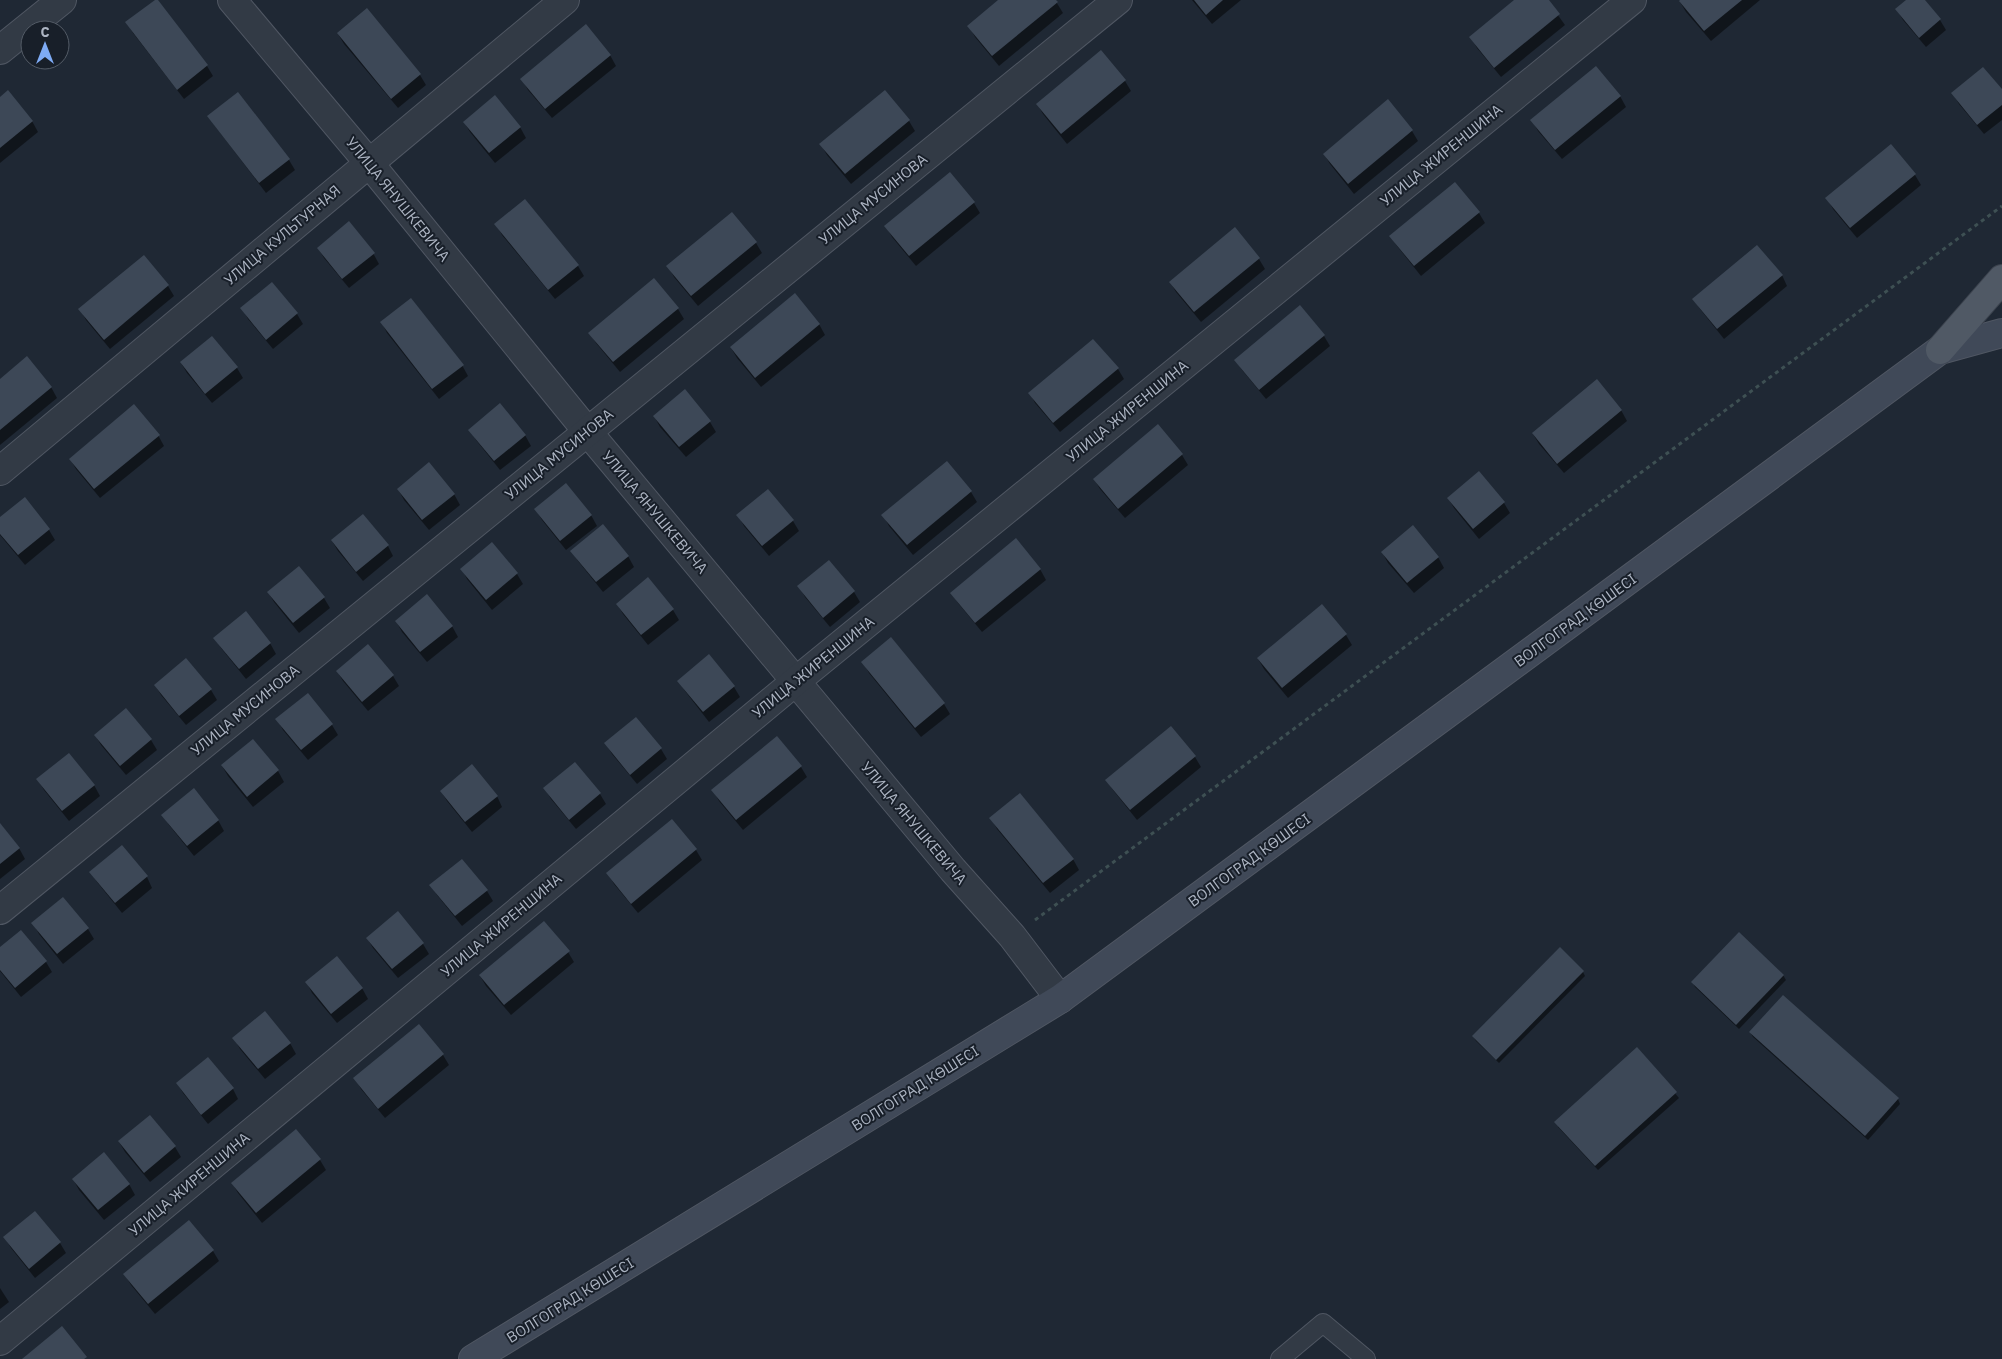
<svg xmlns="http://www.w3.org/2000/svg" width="2002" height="1359" viewBox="0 0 2002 1359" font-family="'IBM Plex Sans',sans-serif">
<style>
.shadow{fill:#0007}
.building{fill:#3d4857}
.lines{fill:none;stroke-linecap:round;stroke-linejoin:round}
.lane-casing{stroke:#505763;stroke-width:20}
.street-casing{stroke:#505763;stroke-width:30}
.secondary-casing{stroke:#505763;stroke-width:30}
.primary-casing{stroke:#3c434e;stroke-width:30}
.path{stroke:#3e5053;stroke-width:3;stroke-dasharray:4 4;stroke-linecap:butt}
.lane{stroke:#323a45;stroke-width:18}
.street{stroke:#323a45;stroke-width:28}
.secondary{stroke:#404958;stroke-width:28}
.primary{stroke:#505965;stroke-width:28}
.labels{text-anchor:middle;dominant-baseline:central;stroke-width:4;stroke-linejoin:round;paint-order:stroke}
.street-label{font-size:15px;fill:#acb4c2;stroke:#181f29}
</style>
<rect width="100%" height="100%" fill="#1f2834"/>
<g class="shadow">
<path d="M156 0 207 66 213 76 184 99 133 33 127 23Z"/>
<path d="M1000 0H1055L1063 13 999 66 975 37 969 26Z"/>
<path d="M1192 0H1241L1212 24Z"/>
<path d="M1516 0H1547L1565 25 1501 77 1477 48 1471 38Z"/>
<path d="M1682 0H1760L1711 41 1686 12 1680 2Z"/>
<path d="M1908 0H1924L1940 20 1946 30 1926 47 1903 20 1897 10Z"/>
<path d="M338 34 420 75 426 85 398 108 344 44Z"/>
<path d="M610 55 616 66 552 118 528 90 522 79Z"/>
<path d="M1125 81 1131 91 1067 144 1043 114 1037 104Z"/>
<path d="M2002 91V120L1984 134 1959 104 1953 94Z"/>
<path d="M1620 96 1626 107 1562 159 1538 131 1532 120Z"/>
<path d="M0 98 32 121 38 132 0 163Z"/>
<path d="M1388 101 1412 131 1418 141 1354 194 1330 164 1324 154Z"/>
<path d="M209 116 289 160 295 170 266 193 215 126Z"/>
<path d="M909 121 915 131 851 184 827 155 821 145Z"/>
<path d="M464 122 520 127 526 138 495 163 470 132Z"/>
<path d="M1891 146 1915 175 1921 185 1857 238 1833 209 1827 198Z"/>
<path d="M974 203 980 213 916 266 892 237 886 226Z"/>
<path d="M1479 213 1485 223 1421 276 1397 246 1391 236Z"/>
<path d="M496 224 578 266 584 276 555 299 502 235Z"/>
<path d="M756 243 762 253 698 306 674 277 668 266Z"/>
<path d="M318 248 373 253 379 264 349 288 324 258Z"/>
<path d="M144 257 168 286 174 296 110 349 86 320 80 309Z"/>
<path d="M1259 259 1265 269 1201 322 1176 292 1170 282Z"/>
<path d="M1782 275 1787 286 1724 339 1700 309 1694 299Z"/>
<path d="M272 283 297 314 303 324 273 349 248 319 242 308Z"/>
<path d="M678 309 684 319 620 372 596 343 590 333Z"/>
<path d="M382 323 462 365 468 376 439 399 387 333Z"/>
<path d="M819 324 825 335 761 387 737 358 731 348Z"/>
<path d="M1324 336 1330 346 1266 399 1242 370 1236 360Z"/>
<path d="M1093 340 1118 369 1124 379 1060 432 1035 403 1030 393Z"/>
<path d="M181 363 237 368 243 378 212 403 187 373Z"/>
<path d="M0 380 51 387 57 398 0 445Z"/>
<path d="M685 391 710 422 716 432 686 457 660 427 654 416Z"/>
<path d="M1621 410 1627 421 1564 473 1539 444 1533 434Z"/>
<path d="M1158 426 1182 455 1188 465 1125 518 1100 489 1094 479Z"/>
<path d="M470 430 525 435 531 446 500 470 476 440Z"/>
<path d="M158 435 164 446 100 498 76 469 70 459Z"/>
<path d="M947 463 971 492 977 502 913 555 889 526 883 515Z"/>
<path d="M1479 473 1504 503 1510 513 1479 539 1454 508 1448 498Z"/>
<path d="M398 489 454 494 460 505 429 530 404 500Z"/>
<path d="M768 491 793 521 799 531 769 556 744 526 738 515Z"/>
<path d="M24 499 49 530 55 540 25 565 0 535V519Z"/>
<path d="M536 510 591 515 597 526 566 550 542 520Z"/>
<path d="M332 541 388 546 393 556 363 581 338 551Z"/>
<path d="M492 544 517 574 523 584 492 610 467 579 462 569Z"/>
<path d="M572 551 628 556 634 567 603 592 578 561Z"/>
<path d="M1382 552 1438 557 1444 568 1414 593 1388 563Z"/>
<path d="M829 562 854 592 860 602 830 627 805 597 799 586Z"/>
<path d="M1040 569 1046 580 982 632 958 603 952 593Z"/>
<path d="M268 592 324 598 330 608 299 633 274 602Z"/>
<path d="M617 604 673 610 679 620 648 645 623 614Z"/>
<path d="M1322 606 1346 635 1352 645 1288 698 1264 669 1258 659Z"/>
<path d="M396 621 452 626 458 637 427 662 402 632Z"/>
<path d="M215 638 270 643 276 654 246 679 221 648Z"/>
<path d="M368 646 393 676 399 686 368 711 343 681 337 671Z"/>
<path d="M863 662 944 704 950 714 921 737 869 673Z"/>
<path d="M679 681 734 687 740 697 709 722 685 691Z"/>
<path d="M155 685 211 690 217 700 186 725 161 695Z"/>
<path d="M307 695 332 725 338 735 308 760 283 730 277 719Z"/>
<path d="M126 710 151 740 157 750 126 775 101 745 95 735Z"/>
<path d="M253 741 278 771 284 782 253 807 228 776 222 766Z"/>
<path d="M606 744 661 749 667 759 637 784 612 754Z"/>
<path d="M1195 757 1201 767 1137 820 1113 790 1107 780Z"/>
<path d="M575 764 600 794 606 804 576 829 551 799 545 789Z"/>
<path d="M801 767 807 777 743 830 719 801 713 790Z"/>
<path d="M38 780 94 785 100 796 69 821 44 790Z"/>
<path d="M441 791 497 796 502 807 472 832 447 801Z"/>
<path d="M163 815 218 820 224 831 194 856 169 825Z"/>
<path d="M991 818 1073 859 1079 870 1050 893 997 829Z"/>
<path d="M0 825 19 848 25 859 0 879Z"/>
<path d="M122 847 147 877 152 888 122 913 97 882 91 872Z"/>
<path d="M696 850 702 860 638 913 614 884 608 874Z"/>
<path d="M431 885 487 891 493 901 462 926 437 895Z"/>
<path d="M33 923 88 929 94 939 63 964 39 934Z"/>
<path d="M21 932 46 962 52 972 21 997 0 971V949Z"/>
<path d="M367 938 423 944 429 954 398 978 373 948Z"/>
<path d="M568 952 574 962 511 1015 486 986 480 976Z"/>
<path d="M1583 972 1585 976 1499 1063 1476 1041 1473 1036Z"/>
<path d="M1783 975 1786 980 1739 1029 1695 987 1693 983Z"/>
<path d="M307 983 362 988 368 999 337 1023 312 993Z"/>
<path d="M419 1026 443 1055 449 1065 385 1118 361 1089 355 1078Z"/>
<path d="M1750 1032 1898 1099 1900 1104 1868 1140 1753 1037Z"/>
<path d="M234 1038 290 1043 296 1054 265 1079 240 1049Z"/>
<path d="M1637 1049 1679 1098 1598 1170 1558 1127Z"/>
<path d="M177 1083 233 1089 238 1099 208 1124 183 1093Z"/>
<path d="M150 1117 175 1147 181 1157 150 1182 125 1152 119 1142Z"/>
<path d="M296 1130 320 1160 326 1170 262 1223 238 1193 232 1183Z"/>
<path d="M73 1179 129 1184 135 1195 104 1220 79 1190Z"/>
<path d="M5 1238 60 1243 66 1253 35 1278 11 1248Z"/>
<path d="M213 1251 219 1261 155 1314 131 1285 125 1275Z"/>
<path d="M0 1288 9 1302 0 1309Z"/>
</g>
<g class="building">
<path d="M155 0H158L208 65 177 90 125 22Z"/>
<path d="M998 0H1056L1058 2 992 56 967 26Z"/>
<path d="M1194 0H1223L1206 15Z"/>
<path d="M1514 0H1549L1560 14 1494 68 1469 37Z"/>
<path d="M1680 0H1742L1704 31 1679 1Z"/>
<path d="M1906 0H1925L1941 19 1919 38 1895 9Z"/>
<path d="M367 8 421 74 391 99 337 33Z"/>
<path d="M586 24 611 55 545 109 520 79Z"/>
<path d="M1101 50 1126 80 1061 134 1036 104Z"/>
<path d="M1596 66 1621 96 1555 150 1530 120Z"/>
<path d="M1983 67 2002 89V105L1977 125 1951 93Z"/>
<path d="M8 90 33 121 0 148V97Z"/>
<path d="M885 90 910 120 845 174 819 144Z"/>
<path d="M238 92 290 159 259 183 207 116Z"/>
<path d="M495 95 521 127 489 153 463 122Z"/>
<path d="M1388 99 1413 130 1348 184 1323 154Z"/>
<path d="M1891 144 1916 174 1850 228 1825 198Z"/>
<path d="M950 172 975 202 909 256 884 226Z"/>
<path d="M1455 182 1480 212 1414 266 1389 236Z"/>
<path d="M525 199 579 265 548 290 494 224Z"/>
<path d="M732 212 757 242 691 296 666 266Z"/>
<path d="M349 221 375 253 342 279 317 248Z"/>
<path d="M1235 227 1260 258 1194 312 1169 282Z"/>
<path d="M1757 245 1783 275 1717 329 1692 299Z"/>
<path d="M144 255 169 285 104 340 78 309Z"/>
<path d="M654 278 679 308 613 362 588 333Z"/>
<path d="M272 282 298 313 266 340 240 308Z"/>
<path d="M795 293 820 324 755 378 730 347Z"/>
<path d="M411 298 464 365 432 389 380 322Z"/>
<path d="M1300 305 1325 335 1259 390 1234 360Z"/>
<path d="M212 336 238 367 205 394 180 362Z"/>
<path d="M1093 339 1119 368 1053 423 1028 393Z"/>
<path d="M27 356 52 387 0 430V379Z"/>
<path d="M1597 379 1622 410 1557 464 1532 433Z"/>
<path d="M685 389 711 421 679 447 653 416Z"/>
<path d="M500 403 526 435 494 461 468 430Z"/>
<path d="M134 404 160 435 94 489 69 459Z"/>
<path d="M1158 424 1183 454 1118 509 1093 479Z"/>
<path d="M947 461 972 491 907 545 881 515Z"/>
<path d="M429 462 455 494 422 520 397 489Z"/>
<path d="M1479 471 1505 502 1473 529 1447 498Z"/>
<path d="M566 483 592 515 560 541 534 509Z"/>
<path d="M768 489 794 520 762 546 736 515Z"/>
<path d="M25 497 50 529 18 555 0 534V517Z"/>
<path d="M363 514 389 545 356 572 331 540Z"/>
<path d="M603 524 629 556 596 582 570 551Z"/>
<path d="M1413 525 1439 557 1407 583 1381 552Z"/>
<path d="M1016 538 1041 569 975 623 950 593Z"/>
<path d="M492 542 518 573 486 600 460 569Z"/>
<path d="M829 560 855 591 823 618 797 586Z"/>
<path d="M299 566 325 597 293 623 267 592Z"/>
<path d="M648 577 674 609 641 635 616 604Z"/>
<path d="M427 594 453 626 420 652 395 621Z"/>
<path d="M1322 604 1347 634 1282 688 1257 658Z"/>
<path d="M246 611 271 643 239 669 213 638Z"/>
<path d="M891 637 945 703 915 728 861 662Z"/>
<path d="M368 644 394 675 362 702 336 671Z"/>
<path d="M709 654 735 686 703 712 677 681Z"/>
<path d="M186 658 212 689 179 716 154 685Z"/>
<path d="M308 693 333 724 301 750 275 719Z"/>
<path d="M126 708 152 739 120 766 94 735Z"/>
<path d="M636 717 662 748 630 775 604 743Z"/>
<path d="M1171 726 1196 756 1130 810 1105 780Z"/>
<path d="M777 736 802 766 736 820 711 790Z"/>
<path d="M253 739 279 770 247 797 221 765Z"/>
<path d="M69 753 95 785 62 811 36 779Z"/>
<path d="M575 762 601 793 569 820 543 788Z"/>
<path d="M472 764 498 796 465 822 440 791Z"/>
<path d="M194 788 219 820 187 846 161 815Z"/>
<path d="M1020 793 1074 859 1043 883 989 818Z"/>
<path d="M672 819 697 849 631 904 606 873Z"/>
<path d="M0 823 20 848 0 864Z"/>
<path d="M122 845 148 876 115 903 89 872Z"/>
<path d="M462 859 488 890 455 916 429 885Z"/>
<path d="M63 897 89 928 57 954 31 923Z"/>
<path d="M398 911 424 943 392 969 366 938Z"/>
<path d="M544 921 570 951 504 1005 479 975Z"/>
<path d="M21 930 47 961 15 988 0 970V947Z"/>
<path d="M1739 932 1784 975 1736 1025 1691 982Z"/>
<path d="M1560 947 1584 971 1496 1060 1472 1036Z"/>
<path d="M337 956 363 988 331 1014 305 982Z"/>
<path d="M1783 995 1899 1098 1865 1136 1749 1032Z"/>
<path d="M265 1011 291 1043 258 1069 232 1038Z"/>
<path d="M419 1024 444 1054 378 1109 353 1078Z"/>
<path d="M1637 1047 1677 1092 1595 1166 1554 1122Z"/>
<path d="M208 1057 234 1088 201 1115 176 1083Z"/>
<path d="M150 1115 176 1146 144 1173 118 1141Z"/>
<path d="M296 1129 321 1159 256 1213 231 1183Z"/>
<path d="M104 1152 130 1184 98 1210 72 1179Z"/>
<path d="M35 1211 61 1242 29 1269 3 1237Z"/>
<path d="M189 1220 214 1250 148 1304 123 1274Z"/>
<path d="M62 1326 87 1357 84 1359H22Z"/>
</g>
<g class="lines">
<defs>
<path id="lane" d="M1280 1359 1323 1323 1366 1359"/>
<g id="street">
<path d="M232 0 369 163 587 431 953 870 1012 936 1060 999"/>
<path d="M0 50 62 0"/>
<path d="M0 471 565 0"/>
<path d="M0 910 1118 0"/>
<path d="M0 1341 796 681 1632 0"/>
</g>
<path id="secondary" d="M473 1359 1060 999 1940 350 2002 333"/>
<path id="primary" d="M1940 350 2002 279"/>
</defs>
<use href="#lane" class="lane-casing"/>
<use href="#street" class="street-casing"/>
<use href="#secondary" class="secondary-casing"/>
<use href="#primary" class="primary-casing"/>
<path class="path" d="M1035 920 2002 206"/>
<use href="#lane" class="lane"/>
<use href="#street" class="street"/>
<use href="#secondary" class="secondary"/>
<use href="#primary" class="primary"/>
</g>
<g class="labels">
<g class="street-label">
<text transform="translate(1441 155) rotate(-39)">УЛИЦА ЖИРЕНШИНА</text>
<text transform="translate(398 199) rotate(51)">УЛИЦА ЯНУШКЕВИЧА</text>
<text transform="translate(873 199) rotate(-39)">УЛИЦА МУСИНОВА</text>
<text transform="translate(282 235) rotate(-40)">УЛИЦА КУЛЬТУРНАЯ</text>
<text transform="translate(1127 411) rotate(-39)">УЛИЦА ЖИРЕНШИНА</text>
<text transform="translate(559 454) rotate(-39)">УЛИЦА МУСИНОВА</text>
<text transform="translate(655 512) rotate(50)">УЛИЦА ЯНУШКЕВИЧА</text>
<text transform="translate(1575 620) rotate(-36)">ВОЛГОГРАД КӨШЕСІ</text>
<text transform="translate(813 667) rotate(-39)">УЛИЦА ЖИРЕНШИНА</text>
<text transform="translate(245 710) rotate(-39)">УЛИЦА МУСИНОВА</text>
<text transform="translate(914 823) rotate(50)">УЛИЦА ЯНУШКЕВИЧА</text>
<text transform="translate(1249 860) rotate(-36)">ВОЛГОГРАД КӨШЕСІ</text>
<text transform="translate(501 925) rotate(-40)">УЛИЦА ЖИРЕНШИНА</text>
<text transform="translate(915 1088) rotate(-32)">ВОЛГОГРАД КӨШЕСІ</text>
<text transform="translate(189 1184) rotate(-40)">УЛИЦА ЖИРЕНШИНА</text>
<text transform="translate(570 1300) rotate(-32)">ВОЛГОГРАД КӨШЕСІ</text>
</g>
</g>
<g transform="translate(45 45)"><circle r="24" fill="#181f29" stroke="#535b66"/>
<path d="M0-4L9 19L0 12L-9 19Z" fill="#7eabf5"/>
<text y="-8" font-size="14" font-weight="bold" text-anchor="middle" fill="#acb4c2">С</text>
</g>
</svg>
